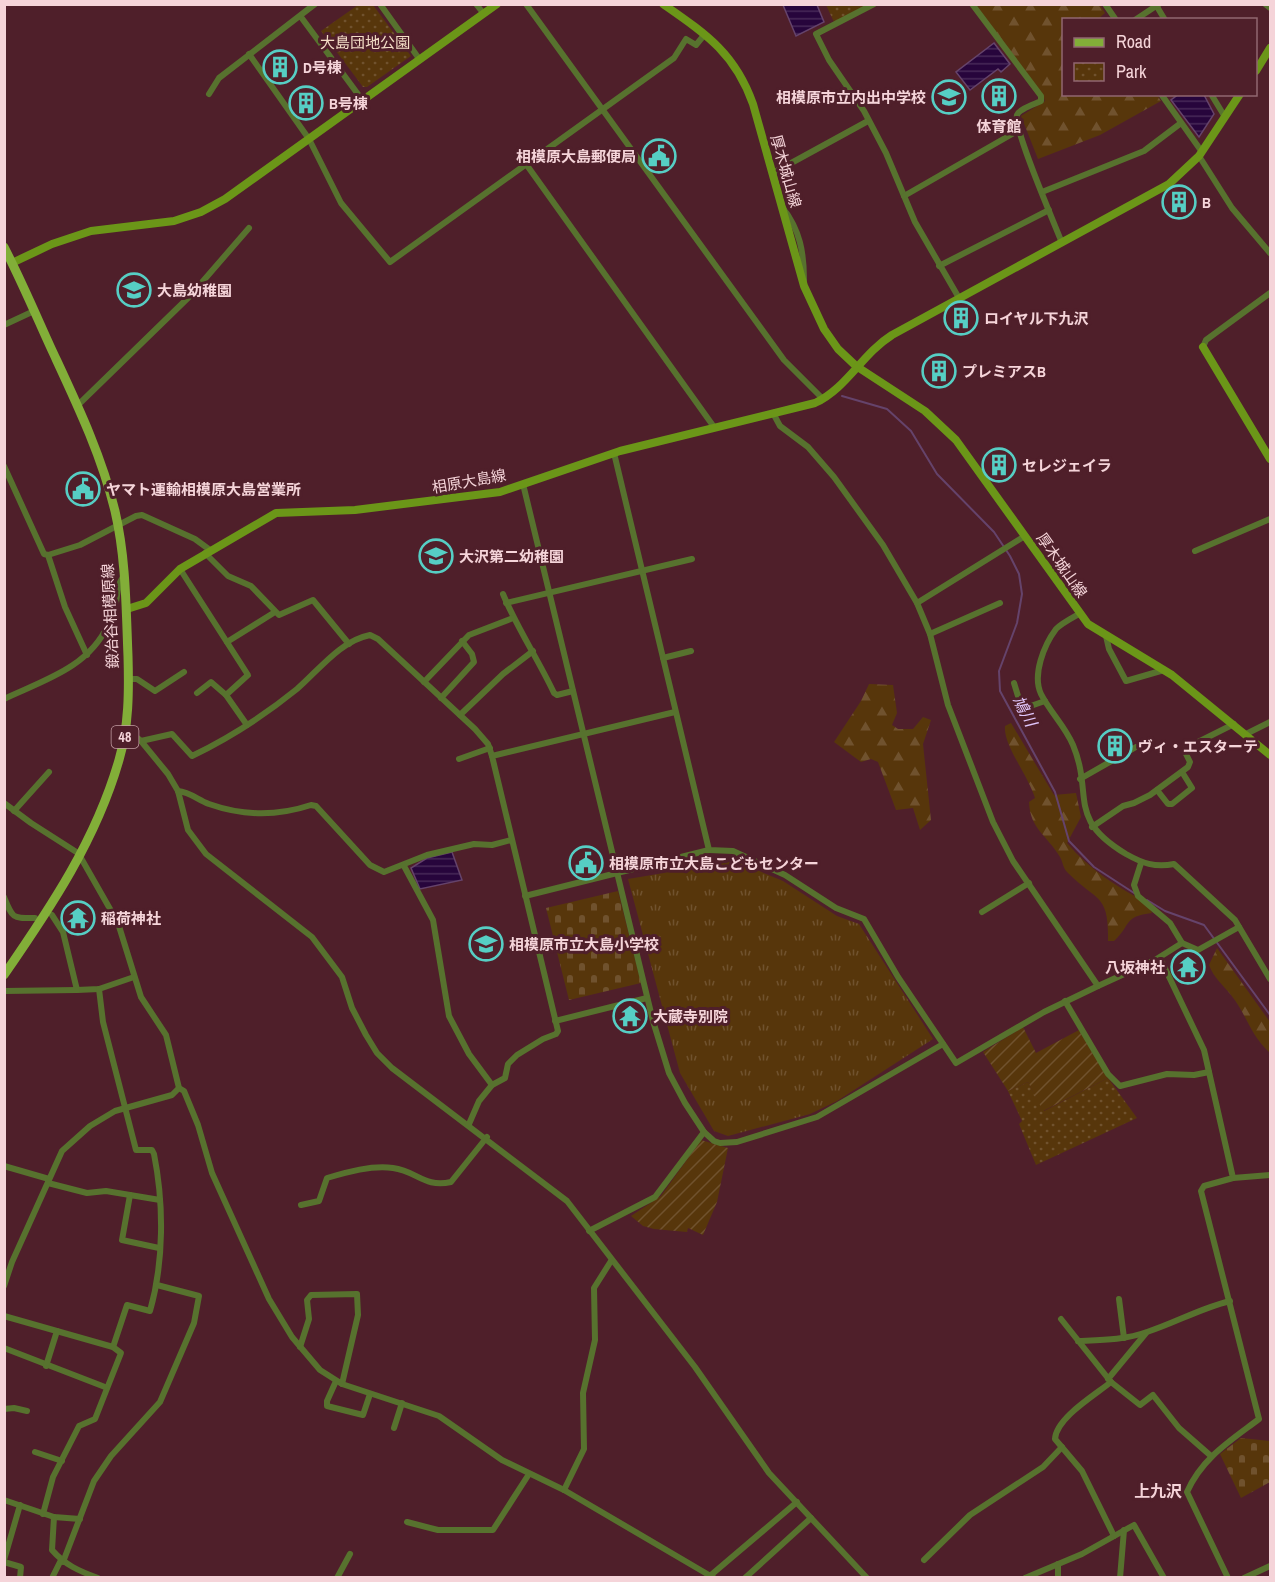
<svg xmlns="http://www.w3.org/2000/svg" width="1275" height="1582" viewBox="0 0 1275 1582" font-family="'Archivo Narrow','Noto Sans JP',sans-serif">
<style>
.grass{fill:url(#grass-tufts)}
.forest{fill:url(#forest-firs)}
.cemetery{fill:url(#cemetery-stones)}
.park{fill:url(#park-dots)}
.garden{fill:url(#garden-furrows)}
.water{fill:url(#water-rules);stroke:#65436b;stroke-width:1.5}
.lines{fill:none;stroke-linecap:round;stroke-linejoin:round}
.stream{stroke:#65436b;stroke-width:2}
.street{stroke:#57722e;stroke-width:6}
.secondary{stroke:#6b9618;stroke-width:8}
.primary{stroke:#82ae38;stroke-width:9}
.labels{text-anchor:middle;dominant-baseline:central;stroke-width:6;stroke-linejoin:round;paint-order:stroke}
.shield{fill:#4f1f2a;stroke:#c39ea4;stroke-width:1.5}
.shield-label{font-size:14px;font-weight:bold;fill:#f5d4d9}
.park-label{font-size:15px;fill:#f4dec7;stroke:#4f1f2a}
.poi-label{font-size:15px;font-weight:bold;fill:#f5d4d9;stroke:#4f1f2a;text-anchor:start}
.street-label{font-size:15px;fill:#f5d4d9;stroke:#4f1f2a}
.water-label{font-size:16px;font-style:italic;fill:#e1c7fc;stroke:#4f1f2a}
.neighbourhood-label{font-size:16px;font-weight:bold;fill:#f5d4d9;stroke:#4f1f2a}
</style>
<defs>
<pattern id="grass-tufts" width="24" height="20" patternUnits="userSpaceOnUse" patternTransform="scale(1.5)"><rect width="24" height="20" fill="#57360b"/><path d="M3 7l-1-3M5 7V3M7 7l1-3M15 17l-1-3M17 17v-4M19 17l1-3" fill="none" stroke="#70522e"/></pattern>
<pattern id="forest-firs" width="22" height="20" patternUnits="userSpaceOnUse" patternTransform="scale(1.5)"><rect width="22" height="20" fill="#57360b"/><path d="M5 1l3.5 6h-7zM16 11l3.5 6h-7z" fill="#70522e"/></pattern>
<pattern id="cemetery-stones" width="16" height="16" patternUnits="userSpaceOnUse" patternTransform="scale(1.5)"><rect width="16" height="16" fill="#57360b"/><path d="M2 7V4a2 2 0 0 1 4 0v3zM10 15v-3a2 2 0 0 1 4 0v3z" fill="#70522e"/></pattern>
<pattern id="park-dots" width="8" height="8" patternUnits="userSpaceOnUse" patternTransform="scale(1.5)"><rect width="8" height="8" fill="#57360b"/><path d="M2 2h.1M6 6h.1" fill="none" stroke="#70522e" stroke-width="1.8" stroke-linecap="round"/></pattern>
<pattern id="garden-furrows" width="10" height="10" patternUnits="userSpaceOnUse" patternTransform="scale(1.5)"><rect width="10" height="10" fill="#57360b"/><path d="M-1 1l2-2M0 10L10 0M9 11l2-2" fill="none" stroke="#70522e"/></pattern>
<pattern id="water-rules" width="6" height="5" patternUnits="userSpaceOnUse" patternTransform="scale(1.5)"><rect width="6" height="5" fill="#27053c"/><path d="M0 2.5h6" fill="none" stroke="#472958"/></pattern>
</defs>
<rect width="100%" height="100%" fill="#4f1f2a"/>
<path class="grass" d="M735 861 783 881 837 916 859 924 933 1039 837 1101 810 1114 728 1136 714 1131 680 1073 628 879Z"/>
<g class="forest">
<path d="M976 5H1100L1105 13 1098 19 1064 20V94L1157 95 1161 101 1100 135 1038 159 1021 116 1045 101 1043 95Z"/>
<path d="M869 684 893 685 897 713 892 725 898 729H913L923 717 931 720 923 744 931 820 920 830 913 808 896 810 878 762 871 759 861 762 834 742 861 701Z"/>
<path d="M1011 723 1054 795 1076 793 1081 817 1067 843C1089 869 1118 888 1148 903L1152 913C1123 916 1131 926 1114 941H1108C1109 893 1097 902 1068 873 1063 869 1063 862 1060 857 1047 835 1030 829 1029 802L1035 798C1028 775 1003 745 1005 726Z"/>
<path d="M1217 948 1270 1022V1053C1250 1035 1247 1015 1231 995 1222 984 1214 978 1209 965Z"/>
</g>
<g class="cemetery">
<path d="M618 891 641 983 569 1000 546 908Z"/>
<path d="M1241 1438 1270 1441V1482L1241 1498 1220 1454Z"/>
</g>
<g class="park">
<path d="M358 5H373L411 56 367 87H363L321 31Z"/>
<path d="M826 5H869L834 22Z"/>
<path d="M1108 1078 1137 1118 1036 1165 1019 1124 1022 1121 1008 1091 1028 1082 1044 1111Z"/>
</g>
<g class="garden">
<path d="M1023 1027 1036 1053 1079 1030 1108 1078 1043 1111 1028 1082 1008 1091 983 1052Z"/>
<path d="M701 1140 728 1148 717 1202 703 1235 688 1228 687 1232 654 1229 643 1226 631 1216 661 1196Z"/>
</g>
<g class="water">
<path d="M783 5H817L824 22 796 36Z"/>
<path d="M994 43 1010 64 1001 72 998 69 970 90 956 72Z"/>
<path d="M1179 94 1204 95 1214 114 1199 137 1171 100Z"/>
<path d="M452 852 462 880 420 889 411 868 427 858Z"/>
</g>
<g class="lines">
<g class="stream">
<path d="M842 396 887 409 911 431 937 474 994 532 1010 556 1019 574 1022 594 1017 623 999 671 1000 691 1055 792 1069 841 1094 867 1134 893"/>
<path d="M1147 900 1165 911 1204 925 1270 1015"/>
</g>
<g class="street">
<path d="M380 4 420 60"/>
<path d="M476 4 484 14"/>
<path d="M526 4 784 360 823 399"/>
<path d="M874 4 816 34 829 60 864 111 886 153 915 222 959 298"/>
<path d="M972 4 1041 96V101C1035 104 1019 109 1017 115 1013 128 1055 225 1062 243"/>
<path d="M1105 4 1116 20"/>
<path d="M1265 4 1270 8"/>
<path d="M1156 5 1165 20"/>
<path d="M301 17 363 101"/>
<path d="M1135 20 1159 4"/>
<path d="M249 54 309 139 341 203 390 262 674 58 686 39 696 45 705 34"/>
<path d="M209 94 219 78 315 4"/>
<path d="M1161 94 1202 152"/>
<path d="M1211 94 1225 117"/>
<path d="M1199 156 1232 208 1270 253"/>
<path d="M526 164 714 427"/>
<path d="M773 173 868 121"/>
<path d="M1042 192 1144 151 1181 123"/>
<path d="M904 196 1019 130"/>
<path d="M783 208C800 230 804 253 804 280"/>
<path d="M939 266 1049 210"/>
<path d="M4 325 34 311"/>
<path d="M1203 347 1206 340 1270 293"/>
<path d="M78 405 191 295 249 228"/>
<path d="M773 413 780 426 808 447 834 477 883 545 917 603 930 634 948 705 993 822 1013 861 1098 986 1155 960 1162 962 1204 1050 1233 1178 1204 1186 1201 1191 1259 1419C1230 1441 1202 1458 1187 1492L1228 1578"/>
<path d="M614 453 709 850 733 851 785 875 836 908 864 919 898 977 956 1063 1044 1012 1098 986"/>
<path d="M4 466 44 554 48 555 65 607 87 655"/>
<path d="M523 484 653 1021 669 1073 685 1103 704 1132 714 1141 720 1143 737 1142 817 1117 943 1044"/>
<path d="M1195 551 1270 519"/>
<path d="M205 553 228 576 251 586 279 615 313 600 349 644"/>
<path d="M48 555 80 545 136 516 142 515 195 539 210 550"/>
<path d="M180 569 248 675 226 695"/>
<path d="M503 594C517 628 538 659 554 693L557 695 573 691"/>
<path d="M506 603 692 559"/>
<path d="M917 603 1025 536"/>
<path d="M1079 614C1072 618 1062 623 1056 629 1044 645 1032 675 1041 694 1050 712 1065 726 1073 745 1094 796 1066 818 1126 854 1142 863 1155 868 1174 864L1235 920 1270 979"/>
<path d="M930 634 1000 603"/>
<path d="M1106 636 1109 649 1126 681 1164 670"/>
<path d="M227 642 275 612"/>
<path d="M663 658 691 651"/>
<path d="M129 679H137L155 691 184 672"/>
<path d="M424 682 469 635 513 618"/>
<path d="M1014 683 1022 709 1045 701"/>
<path d="M197 693 211 682 226 695 247 725"/>
<path d="M441 698 474 662 472 654 462 641"/>
<path d="M4 699C44 680 88 668 108 625 110 619 114 614 115 608 118 597 116 586 123 577"/>
<path d="M460 715 503 674 533 651"/>
<path d="M126 728 141 741 168 774 178 791 188 830 206 854 312 937 342 977 352 1008 366 1035 377 1053 392 1068 567 1201 695 1367 769 1473 867 1578"/>
<path d="M1246 734 1270 722"/>
<path d="M141 741 172 734 192 756C229 738 265 715 297 689 319 670 340 641 370 635L378 639 475 729 488 744 492 756"/>
<path d="M459 759 490 748"/>
<path d="M1080 779 1136 747"/>
<path d="M1157 790 1168 804H1172L1192 788 1182 772"/>
<path d="M178 791C190 792 198 800 209 804 243 816 278 816 311 805L316 806 370 865 384 872 427 855 474 844 492 845 511 840"/>
<path d="M4 803 31 823 81 855"/>
<path d="M14 811 49 772"/>
<path d="M1092 827 1123 806 1134 803 1150 795 1188 767 1190 762 1185 752 1186 748 1234 724"/>
<path d="M81 858 118 923 141 997 166 1035 179 1088 184 1091 198 1125 212 1173 269 1299 292 1337 320 1370 342 1384 439 1416 502 1460 564 1490 714 1578"/>
<path d="M1141 863 1134 885 1138 896 1170 923 1182 943"/>
<path d="M404 866 433 920 449 1016 469 1054 492 1085"/>
<path d="M525 896 709 850"/>
<path d="M4 897C13 919 12 918 35 918"/>
<path d="M982 912 1029 883"/>
<path d="M52 915 63 932 77 990 99 989 134 977"/>
<path d="M1155 960 1182 943 1198 950 1239 927"/>
<path d="M99 989 103 1022 136 1150H152L154 1154C164 1204 164 1262 150 1311L127 1305 113 1347"/>
<path d="M4 991 77 990"/>
<path d="M1065 1001 1108 1074 1120 1086 1167 1074 1194 1075 1209 1072"/>
<path d="M555 1021 647 998"/>
<path d="M469 1124 479 1101 492 1085 505 1078 508 1064 517 1055 543 1039 556 1034 558 1031 492 756 675 712"/>
<path d="M4 1166 49 1179"/>
<path d="M1233 1178 1270 1175"/>
<path d="M48 1183 87 1193 106 1191 160 1200"/>
<path d="M130 1195 122 1240 159 1248"/>
<path d="M301 1205 319 1201 327 1178C347 1172 372 1165 393 1168 417 1171 424 1188 451 1182L487 1137"/>
<path d="M589 1231 655 1197 704 1132"/>
<path d="M4 1286 12 1262 62 1151 90 1126 115 1111 172 1095 179 1088"/>
<path d="M1119 1299 1124 1338"/>
<path d="M4 1316 113 1347 121 1353 95 1419 79 1426 53 1477 43 1514"/>
<path d="M1061 1319 1111 1382 1140 1405 1153 1395 1179 1428 1211 1456"/>
<path d="M1078 1341C1100 1340 1125 1340 1147 1332 1175 1323 1201 1308 1230 1301"/>
<path d="M300 1347 309 1319 307 1300 311 1295 357 1294 358 1315 342 1384"/>
<path d="M4 1348 105 1387"/>
<path d="M46 1366 57 1331"/>
<path d="M1108 1379 1146 1333"/>
<path d="M336 1381 327 1401V1406L363 1415 370 1394"/>
<path d="M1111 1382C1095 1395 1056 1418 1055 1439L1082 1471 1114 1536"/>
<path d="M4 1409 14 1408 27 1411"/>
<path d="M394 1428 402 1403"/>
<path d="M35 1452 62 1461"/>
<path d="M564 1490 584 1449 583 1393 595 1340 594 1288 611 1261"/>
<path d="M4 1500 54 1517 80 1519"/>
<path d="M54 1517 52 1550C65 1565 79 1571 98 1578"/>
<path d="M407 1522 438 1530H493L529 1474"/>
<path d="M4 1560 20 1505"/>
<path d="M924 1560 970 1515 1043 1467 1062 1447"/>
<path d="M4 1562 21 1567 20 1578"/>
<path d="M63 1562 94 1481 111 1456 160 1402 194 1323 199 1296 157 1285"/>
<path d="M711 1575 797 1502"/>
<path d="M52 1578 61 1560"/>
<path d="M337 1578 350 1554"/>
<path d="M745 1578 811 1518"/>
<path d="M1025 1578 1082 1554 1134 1525 1164 1578"/>
<path d="M1058 1578V1564"/>
<path d="M1120 1578 1124 1530"/>
<path d="M1244 1578 1270 1566"/>
</g>
<g class="secondary">
<path d="M663 4C706 34 735 53 753 104L804 286 824 329 838 349 856 366 925 411 956 440 1088 624 1172 675 1270 755"/>
<path d="M1256 71 1270 48"/>
<path d="M12 263 52 244 91 231 174 221 201 212 225 199 497 4"/>
<path d="M1203 347 1270 459"/>
<path d="M127 609 146 603 180 569 276 513 355 510 500 492 620 451 815 403C847 388 862 354 892 335L1169 184 1199 156 1240 94"/>
</g>
<path class="primary" d="M4 247C21 280 35 313 50 346 75 400 101 453 115 511 126 558 126 608 128 656 129 691 129 726 119 760 96 840 51 907 4 975"/>
</g>
<defs>
<symbol id="building-ring" viewBox="-11 -11 22 22"><circle r="9.5" fill="#4f1f2a" stroke="#56cec4" stroke-width="1.5"/><path d="M-4-6H4V6H1V3H-1V6H-4ZM-2.5-4.3h1.7v1.8h-1.7ZM.8-4.3h1.7v1.8H.8ZM-2.5-1h1.7V.8h-1.7ZM.8-1h1.7V.8H.8Z" fill="#56cec4"/></symbol>
<symbol id="school-ring" viewBox="-11 -11 22 22"><circle r="9.5" fill="#4f1f2a" stroke="#56cec4" stroke-width="1.5"/><path d="M0-5L7-2L0 1L-7-2ZM-4 1L0 2.5L4 1V4Q0 6-4 4Z" fill="#56cec4"/></symbol>
<symbol id="civic-ring" viewBox="-11 -11 22 22"><circle r="9.5" fill="#4f1f2a" stroke="#56cec4" stroke-width="1.5"/><path d="M-.6-6.5H3V-4.5H.6V-3L4-1V1h2V6H-6V1h2V-1L-.6-3ZM-1.2 2.5V6h2.4V2.5Z" fill="#56cec4"/></symbol>
<symbol id="temple-ring" viewBox="-11 -11 22 22"><circle r="9.5" fill="#4f1f2a" stroke="#56cec4" stroke-width="1.5"/><path d="M0-6L5-2H3V0L6.5 2.5H4V6H1.5V3h-3V6H-4V2.5H-6.5L-3 0V-2H-5Z" fill="#56cec4"/></symbol>
</defs>
<g fill-rule="evenodd">
<use href="#building-ring" x="261" y="48" width="38" height="38"/>
<use href="#building-ring" x="980" y="77" width="38" height="38"/>
<use href="#school-ring" x="930" y="78" width="38" height="38"/>
<use href="#building-ring" x="287" y="84" width="38" height="38"/>
<use href="#civic-ring" x="640" y="137" width="38" height="38"/>
<use href="#building-ring" x="1160" y="183" width="38" height="38"/>
<use href="#school-ring" x="115" y="271" width="38" height="38"/>
<use href="#building-ring" x="942" y="299" width="38" height="38"/>
<use href="#building-ring" x="920" y="352" width="38" height="38"/>
<use href="#building-ring" x="980" y="446" width="38" height="38"/>
<use href="#civic-ring" x="64" y="470" width="38" height="38"/>
<use href="#school-ring" x="417" y="537" width="38" height="38"/>
<use href="#building-ring" x="1096" y="727" width="38" height="38"/>
<use href="#civic-ring" x="567" y="844" width="38" height="38"/>
<use href="#temple-ring" x="59" y="899" width="38" height="38"/>
<use href="#school-ring" x="467" y="925" width="38" height="38"/>
<use href="#temple-ring" x="1169" y="948" width="38" height="38"/>
<use href="#temple-ring" x="611" y="997" width="38" height="38"/>
</g>
<g class="labels">
<rect class="shield" x="111.5" y="726" width="27" height="22" rx="4.5"/>
<g class="shield-label">
<text x="125" y="737">48</text>
</g>
<g class="park-label">
<text x="365" y="42">大島団地公園</text>
</g>
<g class="poi-label">
<text x="303" y="67">D号棟</text>
<text x="926" y="97" text-anchor="end">相模原市立内出中学校</text>
<text x="329" y="103">B号棟</text>
<text x="999" y="126" text-anchor="middle">体育館</text>
<text x="636" y="156" text-anchor="end">相模原大島郵便局</text>
<text x="1202" y="202">B</text>
<text x="157" y="290">大島幼稚園</text>
<text x="984" y="318">ロイヤル下九沢</text>
<text x="962" y="371">プレミアスB</text>
<text x="1022" y="465">セレジェイラ</text>
<text x="106" y="489">ヤマト運輸相模原大島営業所</text>
<text x="459" y="556">大沢第二幼稚園</text>
<text x="1138" y="746">ヴィ・エスターテ</text>
<text x="609" y="863">相模原市立大島こどもセンター</text>
<text x="101" y="918">稲荷神社</text>
<text x="509" y="944">相模原市立大島小学校</text>
<text x="1165" y="967" text-anchor="end">八坂神社</text>
<text x="653" y="1016">大蔵寺別院</text>
</g>
<g class="street-label">
<text transform="translate(786 171) rotate(74)">厚木城山線</text>
<text transform="translate(469 481) rotate(-10)">相原大島線</text>
<text transform="translate(1062 565) rotate(55)">厚木城山線</text>
<text transform="translate(110 616) rotate(-93)">鍛冶谷相模原線</text>
</g>
<g class="water-label">
<text transform="translate(1025 711) rotate(62)">鳩川</text>
</g>
<g class="neighbourhood-label">
<text x="1158" y="1491">上九沢</text>
</g>
</g>
<rect width="1275" height="1582" fill="none" stroke="#f5d4d9" stroke-width="12"/>
<rect x="1062" y="18" width="195" height="78" fill="#4f1f2a" stroke="#916770" stroke-width="1.5"/>
<rect x="1074" y="38" width="30" height="9" fill="#82ae38" stroke="#916770" stroke-width="1.5"/>
<text x="1116" y="48" font-size="18" fill="#f5d4d9">Road</text>
<rect x="1074" y="63" width="30" height="18" fill="url(#park-dots)" stroke="#916770" stroke-width="1.5"/>
<text x="1116" y="78" font-size="18" fill="#f5d4d9">Park</text>
</svg>
